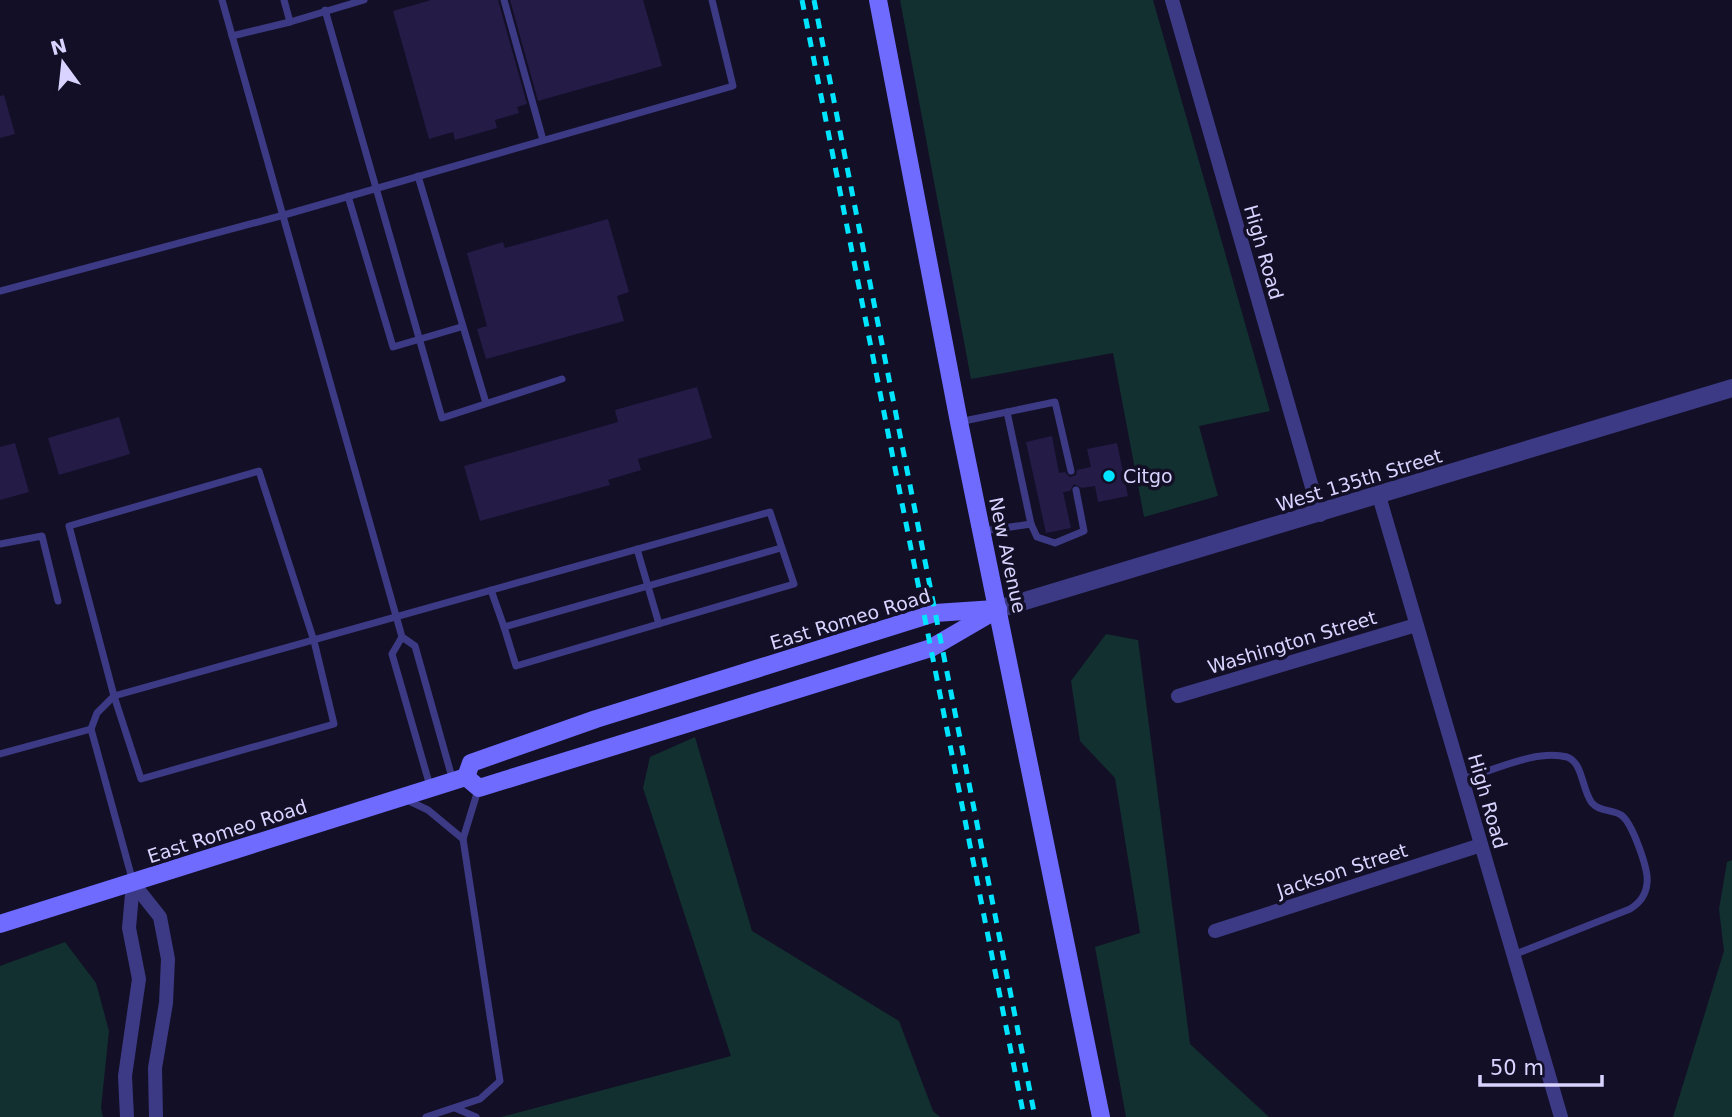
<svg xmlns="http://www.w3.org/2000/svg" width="1732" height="1117" viewBox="0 0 1732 1117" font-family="'DejaVu Sans',sans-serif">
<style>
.green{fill:#12302f}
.building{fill:#241b47}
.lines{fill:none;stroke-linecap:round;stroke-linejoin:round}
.service{stroke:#3d3a85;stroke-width:7}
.minor{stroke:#3d3a85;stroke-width:14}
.tertiary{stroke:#3d3a85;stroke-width:18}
.secondary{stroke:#6f6bff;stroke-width:18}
.rail{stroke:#00e5ff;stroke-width:5;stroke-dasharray:10 9;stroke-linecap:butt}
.poi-dot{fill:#00e5ff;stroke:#130f26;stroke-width:2.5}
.labels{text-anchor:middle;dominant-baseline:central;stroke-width:7;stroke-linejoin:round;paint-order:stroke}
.street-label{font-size:19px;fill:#d9d4ff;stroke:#130f26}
.poi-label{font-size:19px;fill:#d9d4ff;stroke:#130f26;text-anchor:start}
</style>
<rect width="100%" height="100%" fill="#130f26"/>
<g class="green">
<path d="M900 0H1153L1270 411 1199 426 1218 496 1144 517 1113 353 971 379Z"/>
<path d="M1106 634 1138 640 1190 1044 1269 1117H1126L1095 947 1140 933 1115 778 1080 741 1071 681Z"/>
<path d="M695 737 752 931 899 1021 933 1111 940 1117H501L731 1056 643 788 650 757Z"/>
<path d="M1732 860V1117H1673L1724 951 1719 909 1727 862Z"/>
<path d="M65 942 96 983 109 1031 101 1108 103 1117H0V966Z"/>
</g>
<g class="building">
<path d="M431 0H498L527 104 517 107 519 113 495 120 497 128 455 140 453 132 429 139 393 11Z"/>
<path d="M510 0H643L662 66 538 101Z"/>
<path d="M4 95 15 134 0 138V96Z"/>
<path d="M608 219 629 292 617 296 624 321 486 359 477 329 487 326 467 253 503 242 505 248Z"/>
<path d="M697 387 712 438 638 459 641 470 608 480 610 485 480 521 464 466 618 422 615 410Z"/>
<path d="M119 417 130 454 59 475 48 438Z"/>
<path d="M1052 436 1059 473 1065 472 1070 477 1076 475 1077 470 1091 467 1087 449 1117 443 1128 496 1098 502 1095 486 1082 488 1074 484 1070 491 1063 492 1071 528 1046 533 1026 442Z"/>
<path d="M15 443 29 492 0 500V447Z"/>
</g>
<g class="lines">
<g class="service">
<path d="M222 0 402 637 415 646 453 781"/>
<path d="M504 0 543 140"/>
<path d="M325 10 442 418 562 379"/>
<path d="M290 22 364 0"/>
<path d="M232 36 290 22 284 0"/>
<path d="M418 176 486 403"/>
<path d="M348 196 393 347 461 327"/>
<path d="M0 291 284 215 733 86 712 0"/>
<path d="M1007 412 1031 524"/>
<path d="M959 422 1055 402 1071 471"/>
<path d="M259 471 314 641 334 724 141 779 114 696 69 526Z"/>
<path d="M983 531 1031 524 1037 537 1055 543 1084 531 1076 490"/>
<path d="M0 544 42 536 58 601"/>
<path d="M637 549 659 624"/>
<path d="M491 590 504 627 781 548"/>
<path d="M402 637 392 654 430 786"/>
<path d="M0 754 91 729"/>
<path d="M1463 779C1493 771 1535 749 1567 757 1583 762 1582 791 1592 803 1600 812 1611 809 1621 815 1632 822 1649 870 1647 883 1646 895 1640 903 1630 909L1513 955"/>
<path d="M407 800 428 810 463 839"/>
<path d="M133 882 91 729 97 713 114 696 770 512 794 584 516 666 504 627"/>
<path d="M455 1108 476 1117"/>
<path d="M426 1117 480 1099 500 1081 463 839 478 790"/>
</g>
<g class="minor">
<path d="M1172 0 1320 515"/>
<path d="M1379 496 1561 1117"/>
<path d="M1178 696 1416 625"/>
<path d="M133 883 160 917 168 959 166 1003 155 1068 156 1117"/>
<path d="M1215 931 1481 845"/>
<path d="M127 1117 125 1076 139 979 129 928 133 883"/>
</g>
<path class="tertiary" d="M998 609 1732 388"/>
<g class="secondary">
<path d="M878 0 959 422 1101 1117"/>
<path d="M466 777 479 788 931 648 998 609"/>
<path d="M466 777 471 763 596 719 935 613 995 609"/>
<path d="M0 924 466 777"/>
</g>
<g class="rail">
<path d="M802 0 1024 1117"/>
<path d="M814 0 1035 1117"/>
</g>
</g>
<circle class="poi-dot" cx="1109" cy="476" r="7"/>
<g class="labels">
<g class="street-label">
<text transform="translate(1264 252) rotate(74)">High Road</text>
<text transform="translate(1359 480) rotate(-17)">West 135th Street</text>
<text transform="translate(1008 555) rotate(78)">New Avenue</text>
<text transform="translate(850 619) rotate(-17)">East Romeo Road</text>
<text transform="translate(1292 642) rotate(-17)">Washington Street</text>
<text transform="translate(1488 801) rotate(74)">High Road</text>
<text transform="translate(227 831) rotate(-18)">East Romeo Road</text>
<text transform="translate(1342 870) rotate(-18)">Jackson Street</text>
</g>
<g class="poi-label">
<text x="1123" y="476">Citgo</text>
</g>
</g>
<g transform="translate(63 63) rotate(345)" stroke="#130f26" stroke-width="5" paint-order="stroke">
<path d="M0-5L12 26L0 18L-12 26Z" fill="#d9d4ff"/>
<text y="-10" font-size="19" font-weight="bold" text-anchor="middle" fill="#d9d4ff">N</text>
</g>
<path d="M1480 1075v10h122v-10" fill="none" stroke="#d9d4ff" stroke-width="3.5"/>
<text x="1490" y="1075" font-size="21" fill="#d9d4ff" stroke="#130f26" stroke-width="5" paint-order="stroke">50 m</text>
</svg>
